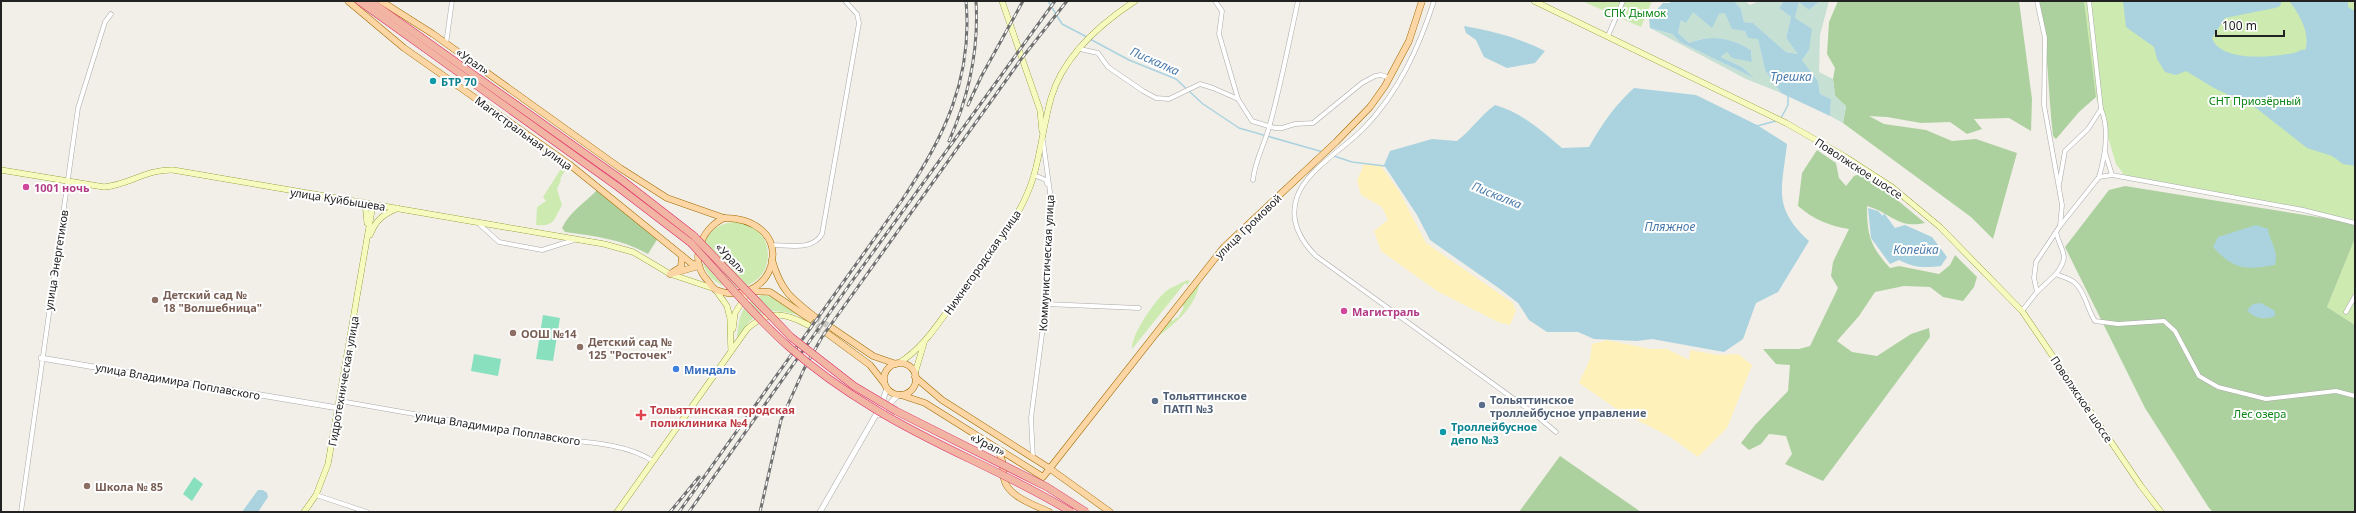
<svg xmlns="http://www.w3.org/2000/svg" width="2356" height="513" viewBox="0 0 2356 513" font-family="'Noto Sans',sans-serif">
<style>
.grass{fill:#cdebb0}
.forest{fill:#add19e}
.wetland{fill:#c6e0d4}
.sand{fill:#fff1ba}
.pitch{fill:#88e0be}
.water{fill:#aad3df}
.lines{fill:none;stroke-linecap:round;stroke-linejoin:round}
.stream{stroke:#aad3df;stroke-width:1.5}
.secondary-tunnel{stroke:#c8c6c1;stroke-width:5.5;stroke-dasharray:5.5 3;stroke-linecap:butt}
.primary-tunnel{stroke:#c8c6c1;stroke-width:6;stroke-dasharray:6 3;stroke-linecap:butt}
.minor-casing{stroke:#a9a9a9;stroke-width:5}
.tertiary-casing{stroke:#a9a9a9;stroke-width:6}
.secondary-casing{stroke:#707d05;stroke-width:6}
.primary-casing{stroke:#a06b00;stroke-width:7}
.trunk-casing{stroke:#dc2a67;stroke-width:8}
.minor{stroke:#fff;stroke-width:4}
.tertiary{stroke:#fff;stroke-width:5}
.secondary{stroke:#f7fabf;stroke-width:5.5}
.primary{stroke:#fcd6a4;stroke-width:6}
.trunk{stroke:#f2b4a3;stroke-width:7}
.rail-casing{stroke:#707070;stroke-width:3}
.rail{stroke:#fff;stroke-width:1.5;stroke-dasharray:4.5;stroke-linecap:butt}
.trunk-bridge-casing{stroke:#dc2a67;stroke-width:8;stroke-linecap:butt}
.trunk-bridge{stroke:#f2b4a3;stroke-width:7}
.culture-dot{fill:#0f9aa8;stroke:#fff;stroke-width:1.5}
.hotel-dot{fill:#d1479c;stroke:#fff;stroke-width:1.5}
.education-dot{fill:#8d6e63;stroke:#fff;stroke-width:1.5}
.shop-dot{fill:#3f7fe0;stroke:#fff;stroke-width:1.5}
.service-dot{fill:#5c6f8a;stroke:#fff;stroke-width:1.5}
.health-dot{fill:#e0444e;stroke:#fff;stroke-width:1.5}
.labels{text-anchor:middle;dominant-baseline:central;stroke-width:4;stroke-linejoin:round;paint-order:stroke}
.park-label{font-size:11px;fill:#0c8416;stroke:#fff}
.street-label{font-size:11px;fill:#222;stroke:#fff}
.culture-label{font-size:11px;font-weight:bold;fill:#0d838f;stroke:#fff;text-anchor:start}
.hotel-label{font-size:11px;font-weight:bold;fill:#b23c85;stroke:#fff;text-anchor:start}
.education-label{font-size:11px;font-weight:bold;fill:#785e54;stroke:#fff;text-anchor:start}
.shop-label{font-size:11px;font-weight:bold;fill:#366cbe;stroke:#fff;text-anchor:start}
.service-label{font-size:11px;font-weight:bold;fill:#4e5e75;stroke:#fff;text-anchor:start}
.health-label{font-size:11px;font-weight:bold;fill:#be3a42;stroke:#fff;text-anchor:start}
.water-label{font-size:12px;font-style:italic;fill:#4a7aab;stroke:#fff}
</style>
<rect width="100%" height="100%" fill="#f2efe9"/>
<g class="grass">
<path d="M1582 1H1652L1641 27Z"/>
<path d="M2082 1H2355V220L2125 176 2116 164 2096 97Z"/>
<path d="M564 164 568 166 560 179 561 180 557 189 562 205C554 220 554 227 536 225L537 207 546 201 543 197Z"/>
<circle cx="735" cy="255" r="33"/>
<path d="M2355 237V325L2327 307Z"/>
<path d="M1187 280 1190 281 1187 285 1185 283 1132 349C1131 335 1154 302 1165 292 1171 287 1180 284 1187 280Z"/>
<path d="M1200 281C1196 307 1176 323 1156 338L1170 320 1173 321 1177 317 1178 318 1184 307 1181 305Z"/>
<path d="M763 295 776 298 799 315C782 311 764 307 750 321 745 326 742 334 737 338 739 316 741 302 763 295Z"/>
</g>
<g class="forest">
<path d="M1838 1H2019L2032 99 2031 131 2009 118 1974 119 1982 129 1967 134 1950 122 1921 123 1887 117 1869 116 1884 124 1926 130 1952 141 1976 139 2017 153 1993 239 1971 217 1843 123 1846 106 1835 96 1833 79 1835 68 1827 54 1829 22Z"/>
<path d="M2039 1H2084L2096 97 2079 112 2056 139 2053 136C2048 91 2048 46 2039 1Z"/>
<path d="M1817 150 1836 163 1839 178 1846 186 1854 176 1860 174 1896 199 1925 223C1897 229 1892 213 1867 206 1867 235 1870 246 1890 268L1899 266 1939 274 1950 265 1955 255 1977 277 1974 287 1963 301 1943 297 1930 287 1904 286 1875 292 1859 316 1837 341 1852 352 1877 356 1911 334 1929 328 1930 337 1823 481 1785 464 1792 454 1786 436 1769 434 1761 444 1749 450 1741 443 1755 425 1788 391 1790 365 1776 364 1763 349H1799L1810 346 1838 288 1831 276 1833 262 1849 229C1829 226 1813 219 1798 206L1802 173Z"/>
<path d="M2125 186 2355 223V238L2327 307 2355 325V512H2213L2209 508 2145 408 2065 247 2109 190Z"/>
<path d="M597 190 658 238 648 254C622 239 594 236 565 232L562 228C570 211 585 203 597 190Z"/>
<path d="M1560 456 1641 512H1519Z"/>
</g>
<g class="wetland">
<path d="M1734 1H1745L1750 5 1759 1H1784L1779 8 1791 17 1786 38 1799 54 1786 52 1753 23 1744 22 1741 9Z"/>
<path d="M1799 1 1809 10 1820 1H1829L1820 35 1819 72 1833 79 1835 96 1846 106 1843 123 1830 116 1831 99 1820 94 1818 81 1802 60 1809 50 1795 18Z"/>
<path d="M1693 12 1719 14 1725 12 1745 31 1758 39 1765 70 1781 93 1746 79 1650 28 1672 34 1680 42 1752 77 1742 67 1721 57 1727 52 1752 62 1751 50C1730 38 1712 34 1689 43L1678 33 1681 20Z"/>
</g>
<g class="sand">
<path d="M1364 164 1381 166 1399 191 1426 243 1513 303 1516 311 1510 325 1498 322 1437 291 1381 251 1374 231 1388 220 1382 207 1361 195 1357 181Z"/>
<path d="M1607 340 1650 349H1667L1689 360 1690 350 1718 355 1738 354 1752 365 1727 428 1698 457 1670 437 1618 410 1579 383 1590 359 1592 344Z"/>
</g>
<g class="pitch">
<path d="M543 315 560 318 553 361 536 359Z"/>
<path d="M474 354 501 359 498 376 471 371Z"/>
<path d="M194 477 203 484 192 501 183 494Z"/>
</g>
<g class="water">
<path d="M1670 1H1734L1741 9 1744 22 1753 23 1786 52 1798 54 1786 38 1791 17 1779 8 1784 1H1820L1809 10 1799 2 1795 18 1812 29 1809 50 1802 60 1818 81 1820 94 1831 99 1830 116 1781 93 1765 70 1758 39 1748 38 1745 31 1732 29 1725 13 1719 14 1712 28 1693 12 1686 23 1681 20 1678 33 1689 43C1713 34 1730 38 1751 50L1752 62 1732 58 1727 52 1721 57 1742 67 1754 78 1680 42 1672 34 1650 28 1649 18 1663 3H1670Z"/>
<path d="M2123 1H2282L2280 6 2275 8 2225 18 2212 38C2221 63 2273 57 2294 53 2299 52 2300 49 2305 50 2311 34 2299 13 2289 1H2348V7L2355 11V166L2343 164 2332 156 2307 148 2256 108 2214 88 2186 71 2176 75 2165 72 2157 59 2154 47 2126 27Z"/>
<path d="M1464 26C1492 31 1520 38 1545 51L1535 63 1507 68 1484 57 1476 40 1466 33Z"/>
<path d="M1634 88 1696 95 1757 125 1787 144C1782 189 1772 207 1809 241L1778 292 1756 303 1743 339 1724 352 1652 339 1637 341 1594 339 1578 332H1547L1529 320 1518 303 1500 289 1430 240 1417 215 1384 165 1390 151 1432 139 1457 141C1471 130 1481 115 1495 105 1521 112 1542 131 1562 148L1589 147C1602 124 1615 105 1634 88Z"/>
<path d="M1868 208 1878 211 1883 216 1884 213 1895 228 1905 225 1932 237 1947 257 1941 266C1924 268 1914 268 1899 260L1890 264 1871 238Z"/>
<path d="M2256 225 2268 229C2270 243 2279 250 2275 265 2245 270 2234 270 2213 247L2218 237Z"/>
<path d="M2261 303 2275 311V316C2264 320 2255 319 2247 310L2253 304Z"/>
<path d="M258 490H263L267 493 268 497 258 512H242Z"/>
</g>
<g class="lines">
<g class="stream">
<path d="M1048 1 1062 24 1087 37"/>
<path d="M1090 39 1129 60 1176 79 1203 104 1239 128 1323 152"/>
<path d="M1781 118 1788 105V96"/>
<path d="M1757 126 1776 121"/>
<path d="M1334 156 1352 162 1385 166"/>
</g>
<path class="secondary-tunnel" d="M808 325 826 335"/>
<g class="primary-tunnel">
<path d="M815 317 832 328"/>
<path d="M810 319 828 334"/>
</g>
<defs>
<g id="minor">
<path d="M1215 1 1222 11 1219 34 1238 99"/>
<path d="M1434 1C1419 47 1399 92 1364 128 1345 148 1306 170 1297 197 1289 220 1300 240 1316 256L1532 412 1556 432"/>
<path d="M2037 1 2045 38 2044 105 2062 205 2060 226"/>
<path d="M2089 1 2101 109"/>
<path d="M1608 36 1623 1"/>
<path d="M446 44 452 1"/>
<path d="M1080 49 1098 53 1108 67 1143 91 1156 98 1169 99 1200 84 1213 88 1238 99 1252 121 1275 128H1282L1295 124 1313 123 1362 83 1375 76 1381 75 1390 78"/>
<path d="M2105 152 2112 175"/>
<path d="M1034 175 1046 180 1047 184"/>
<path d="M1253 180C1255 159 1265 144 1270 124 1281 84 1289 42 1298 1"/>
<path d="M2059 185 2065 151 2088 129 2101 109C2110 129 2105 156 2099 177"/>
<path d="M477 222 499 242 542 250 574 240"/>
<path d="M771 245C789 245 812 251 822 234L859 23 857 14 845 1"/>
<path d="M2056 274C2071 254 2061 253 2056 232"/>
<path d="M2037 292 2056 274C2062 277 2072 279 2076 284 2086 294 2087 309 2095 321L2118 324 2164 321 2175 331 2199 376 2218 387 2266 399 2336 391 2355 396"/>
<path d="M1046 304 1139 308"/>
<path d="M2022 311 2037 292 2034 278 2036 262 2060 226 2099 177 2112 175 2303 210 2355 223"/>
<path d="M2346 312 2355 296"/>
<path d="M340 401 557 439C587 442 627 444 653 461"/>
<path d="M1033 458 1031 418 1046 304 1050 192 1043 141"/>
<path d="M316 495 367 512"/>
<path d="M21 512 78 108 105 22 111 14"/>
</g>
<g id="tertiary">
<path d="M41 358 338 408"/>
<path d="M879 415 898 395"/>
<path d="M820 512 881 406 887 388"/>
</g>
<g id="secondary">
<path d="M1002 1 1040 110 1042 131"/>
<path d="M1534 1 1786 123 1844 156 1892 187 1940 227 2022 311 2141 486 2161 512"/>
<path d="M1 170 104 187C129 185 146 169 173 170L604 244 633 252 670 274 715 289 727 306 730 318 731 351"/>
<path d="M361 202 366 210 367 223"/>
<path d="M370 235C376 220 382 215 398 208"/>
<path d="M733 329 735 313 749 291"/>
<path d="M899 363C925 347 941 319 959 295 986 259 1021 220 1034 175 1041 150 1044 123 1051 98 1063 57 1100 24 1135 1"/>
<path d="M915 373 924 343"/>
<path d="M304 512 316 495 328 464 373 204"/>
<path d="M617 512 747 329C768 310 784 312 808 325"/>
</g>
<g id="primary">
<path d="M348 1 404 48 569 164 691 263 699 266"/>
<path d="M381 1 433 34 620 168 667 198 724 218"/>
<path d="M724 218C751 218 780 233 771 266 764 289 739 299 716 290 713 288 710 284 708 281 688 260 701 229 724 218Z"/>
<path d="M772 260C781 291 791 298 815 317"/>
<path d="M673 272 681 267 682 256"/>
<path d="M670 274 699 266"/>
<path d="M750 291 770 292 810 319"/>
<path d="M832 328 873 356 896 364"/>
<path d="M828 334 870 365 884 383"/>
<circle cx="900" cy="379" r="16"/>
<path d="M915 377 942 400 1049 468 1110 512"/>
<path d="M901 395 925 403 1043 477 1224 247 1336 142 1370 107 1385 86 1409 41 1422 1"/>
<path d="M998 451C1004 460 1003 470 1004 479 1008 497 1035 505 1049 512"/>
</g>
<g id="trunk">
<path d="M359 1 618 187 691 243"/>
<path d="M370 1 622 180 694 236"/>
</g>
</defs>
<use href="#minor" class="minor-casing"/>
<use href="#tertiary" class="tertiary-casing"/>
<use href="#secondary" class="secondary-casing"/>
<use href="#primary" class="primary-casing"/>
<use href="#trunk" class="trunk-casing"/>
<use href="#minor" class="minor"/>
<use href="#tertiary" class="tertiary"/>
<use href="#secondary" class="secondary"/>
<use href="#primary" class="primary"/>
<use href="#trunk" class="trunk"/>
<defs>
<g id="rail">
<path d="M968 105 981 77 1023 1"/>
<path d="M949 141C969 96 979 50 976 1"/>
<path d="M670 512 699 477"/>
<path d="M679 512 902 200C944 138 973 78 966 1"/>
<path d="M689 512 850 284 1055 1"/>
<path d="M760 512 781 420 804 369 822 337 1022 58 1067 1"/>
</g>
</defs>
<use href="#rail" class="rail-casing"/>
<use href="#rail" class="rail"/>
<defs>
<g id="trunk-bridge">
<path d="M694 236 791 337 854 386 896 411 1047 487 1086 512"/>
<path d="M691 243C723 278 753 315 789 347 815 370 845 391 875 409 938 448 1008 473 1071 512"/>
</g>
</defs>
<use href="#trunk-bridge" class="trunk-bridge-casing"/>
<use href="#trunk-bridge" class="trunk-bridge"/>
</g>
<g class="culture-dot">
<circle cx="433" cy="81" r="4"/>
<circle cx="1443" cy="432" r="4"/>
</g>
<g class="hotel-dot">
<circle cx="26" cy="187" r="4"/>
<circle cx="1344" cy="311" r="4"/>
</g>
<g class="education-dot">
<circle cx="155" cy="300" r="4"/>
<circle cx="513" cy="333" r="4"/>
<circle cx="580" cy="347" r="4"/>
<circle cx="87" cy="486" r="4"/>
</g>
<circle class="shop-dot" cx="676" cy="369" r="4"/>
<g class="service-dot">
<circle cx="1155" cy="401" r="4"/>
<circle cx="1482" cy="405" r="4"/>
</g>
<path class="health-dot" d="M639 409h4v4h4v4h-4v4h-4v-4h-4v-4h4z"/>
<g class="labels">
<g class="park-label">
<text x="1635" y="12">СПК Дымок</text>
<text x="2255" y="100">СНТ Приозёрный</text>
<text x="2260" y="413">Лес озера</text>
</g>
<g class="street-label">
<text transform="translate(473 61) rotate(35)">«Урал»</text>
<text transform="translate(524 133) rotate(36)">Магистральная улица</text>
<text transform="translate(1859 168) rotate(33)">Поволжское шоссе</text>
<text transform="translate(338 199) rotate(9)">улица Куйбышева</text>
<text transform="translate(1248 226) rotate(-44)">улица Громовой</text>
<text transform="translate(731 258) rotate(46)">«Урал»</text>
<text transform="translate(56 260) rotate(-81)">улица Энергетиков</text>
<text transform="translate(982 262) rotate(-55)">Нижнегородская улица</text>
<text transform="translate(1046 263) rotate(-87)">Коммунистическая улица</text>
<text transform="translate(178 381) rotate(10)">улица Владимира Поплавского</text>
<text transform="translate(343 381) rotate(-80)">Гидротехническая улица</text>
<text transform="translate(2082 399) rotate(56)">Поволжское шоссе</text>
<text transform="translate(498 428) rotate(9)">улица Владимира Поплавского</text>
<text transform="translate(988 444) rotate(26)">«Урал»</text>
</g>
<g class="culture-label">
<text x="441" y="81">БТР 70</text>
<text x="1451" y="426">Троллейбусное<tspan x="1451" dy="13">депо №3</tspan></text>
</g>
<g class="hotel-label">
<text x="34" y="187">1001 ночь</text>
<text x="1352" y="311">Магистраль</text>
</g>
<g class="education-label">
<text x="163" y="294">Детский сад №<tspan x="163" dy="13">18 "Волшебница"</tspan></text>
<text x="521" y="333">ООШ №14</text>
<text x="588" y="341">Детский сад №<tspan x="588" dy="13">125 "Росточек"</tspan></text>
<text x="95" y="486">Школа № 85</text>
</g>
<g class="shop-label">
<text x="684" y="369">Миндаль</text>
</g>
<g class="service-label">
<text x="1163" y="395">Тольяттинское<tspan x="1163" dy="13">ПАТП №3</tspan></text>
<text x="1490" y="399">Тольяттинское<tspan x="1490" dy="13">троллейбусное управление</tspan></text>
</g>
<g class="health-label">
<text x="650" y="409">Тольяттинская городская<tspan x="650" dy="13">поликлиника №4</tspan></text>
</g>
<g class="water-label">
<text transform="translate(1155 61) rotate(24)">Пискалка</text>
<text x="1791" y="76">Трешка</text>
<text transform="translate(1497 195) rotate(22)">Пискалка</text>
<text x="1670" y="226">Пляжное</text>
<text x="1916" y="249">Копейка</text>
</g>
</g>
<rect width="2356" height="513" fill="none" stroke="#222222" stroke-width="4"/>
<path d="M2216 30v6h68v-6" fill="none" stroke="#222222" stroke-width="2"/>
<text x="2222" y="30" font-size="12" fill="#222222" stroke="#ffffff" stroke-width="3" paint-order="stroke">100 m</text>
</svg>
